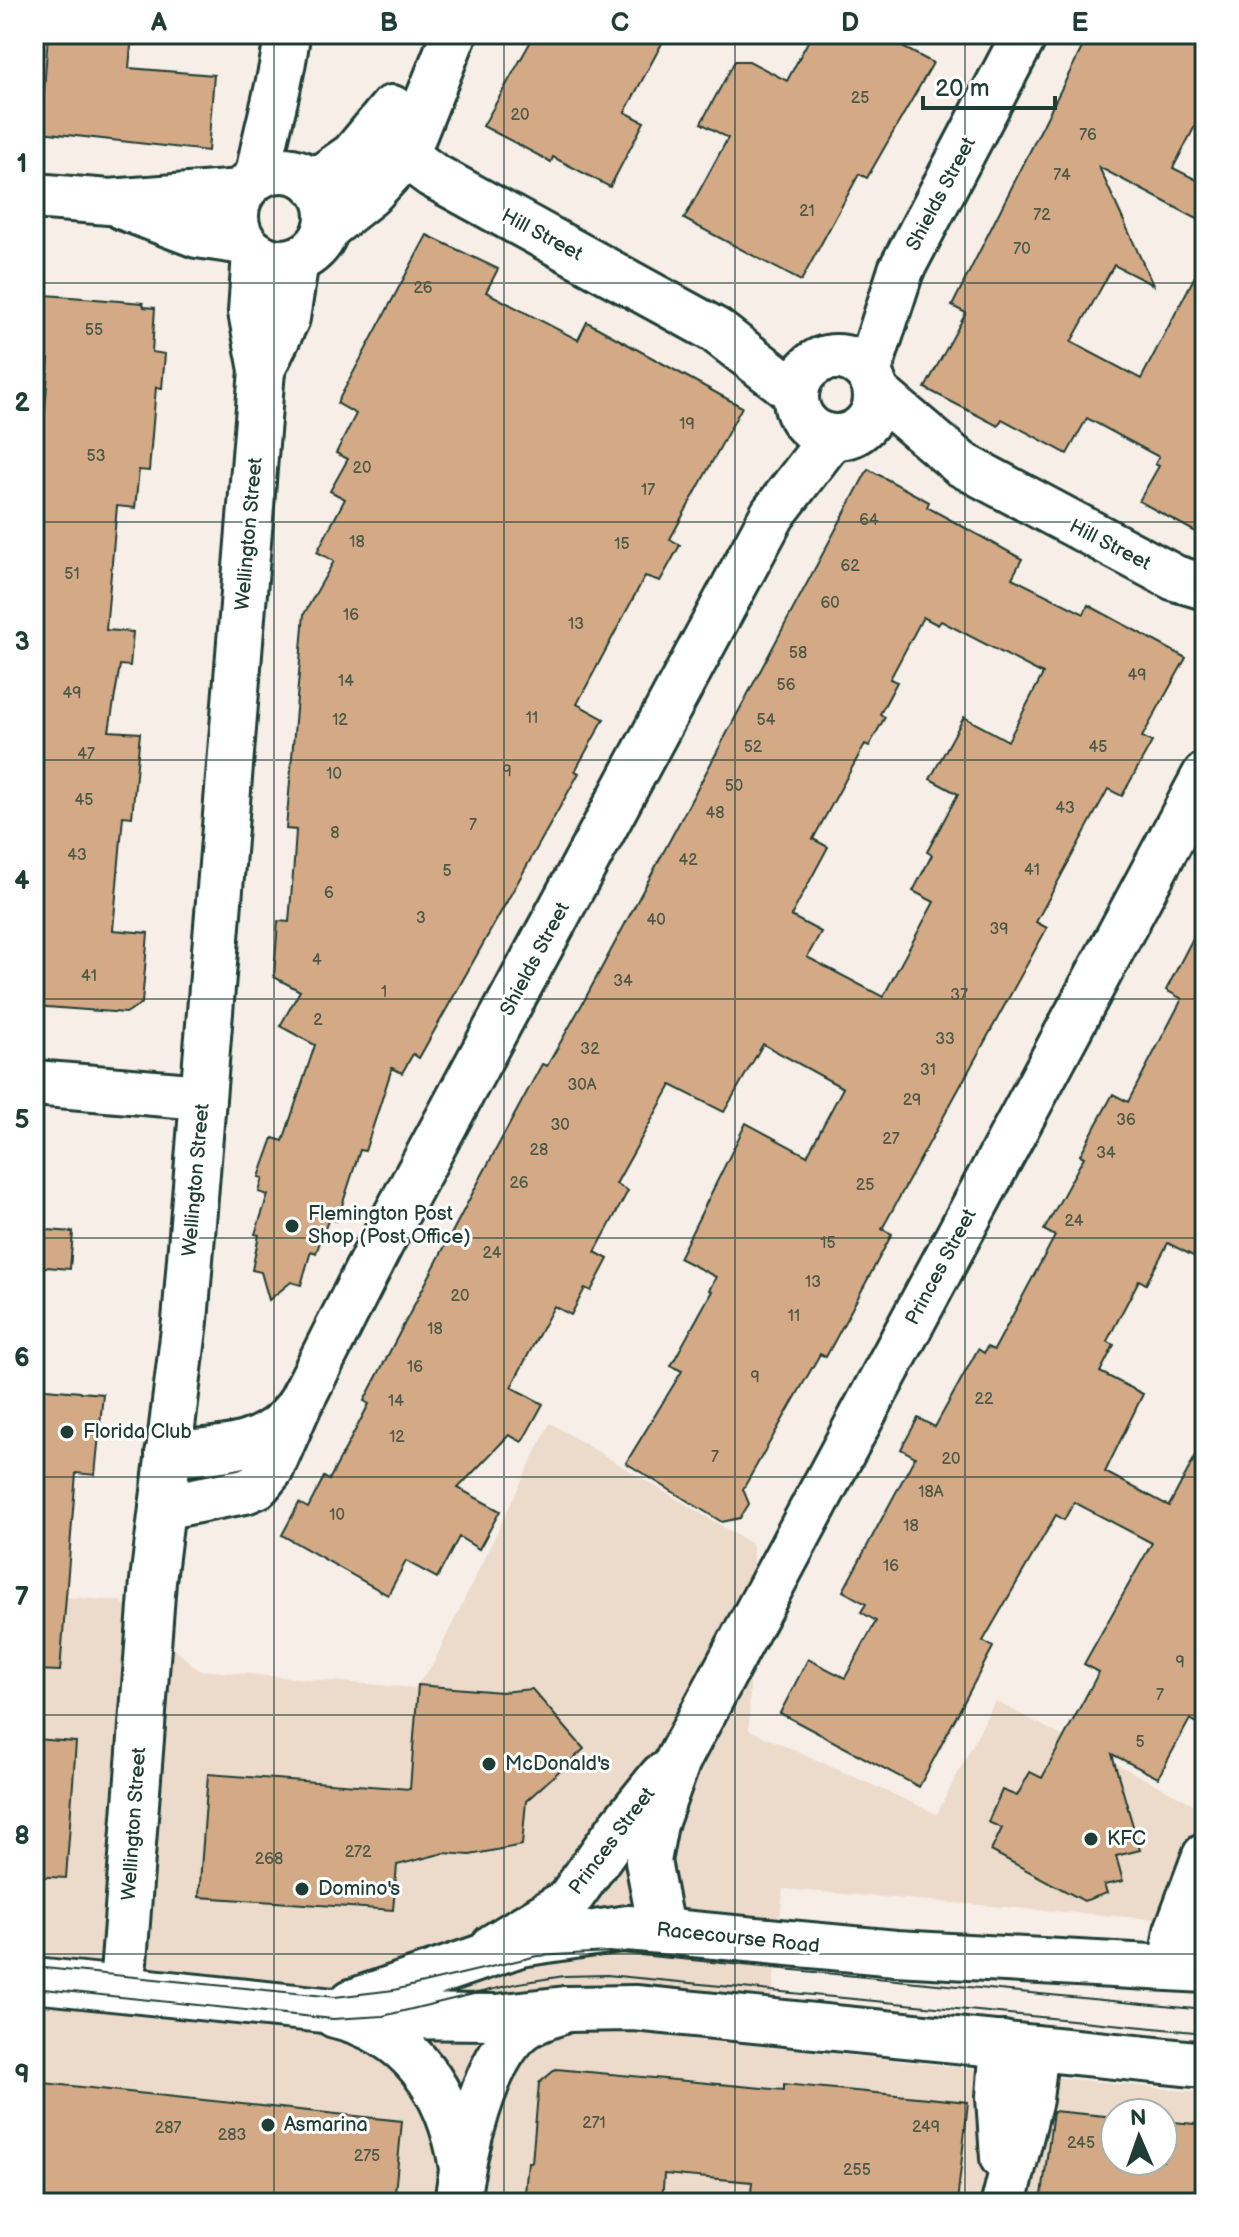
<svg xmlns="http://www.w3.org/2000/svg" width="1239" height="2237" viewBox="0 0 1239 2237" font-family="'Balsamiq Sans',sans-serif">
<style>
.built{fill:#ecdaca;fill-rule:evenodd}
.building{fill:#d3aa85;stroke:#1f3d34;stroke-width:2;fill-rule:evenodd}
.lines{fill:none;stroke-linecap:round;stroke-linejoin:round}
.minor-casing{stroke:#1f3d34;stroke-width:50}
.highway-casing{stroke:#1f3d34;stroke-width:50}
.minor{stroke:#fff;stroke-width:44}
.highway{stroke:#fff;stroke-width:44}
.tram{stroke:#1f3d34;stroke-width:2}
.grid{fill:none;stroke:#1f3d34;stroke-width:2;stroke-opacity:0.55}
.poi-dot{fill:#1f3d34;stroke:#fff;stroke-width:3}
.labels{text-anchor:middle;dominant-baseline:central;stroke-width:6;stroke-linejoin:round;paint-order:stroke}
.number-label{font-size:16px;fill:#4c5848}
.street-label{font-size:20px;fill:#1f3d34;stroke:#fff}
.poi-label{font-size:20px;fill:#1f3d34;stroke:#fff;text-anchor:start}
.neatline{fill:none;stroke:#1f3d34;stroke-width:3}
.grid-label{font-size:26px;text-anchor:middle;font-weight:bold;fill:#1f3d34}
</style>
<rect width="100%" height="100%" fill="#f6eee7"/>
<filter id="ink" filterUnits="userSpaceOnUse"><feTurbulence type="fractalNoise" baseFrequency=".0125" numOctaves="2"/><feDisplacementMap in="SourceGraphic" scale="16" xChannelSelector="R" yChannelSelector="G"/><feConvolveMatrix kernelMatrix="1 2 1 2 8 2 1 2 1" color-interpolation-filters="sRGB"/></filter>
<g filter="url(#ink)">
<path class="built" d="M550 1423 753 1545 749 1730 937 1814 995 1701 1205 1810V1864L1177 1921 783 1889 767 2047 1205 2093V2203H34V1595L120 1601 198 1670 414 1688 432 1666ZM1115 2113H1163V2161H1115Z"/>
<g class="building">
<path d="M48 34H132L129 68 214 75 208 151 41 132Z"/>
<path d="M535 34H667L625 112 644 122 610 187 553 157 551 162 483 126Z"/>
<path d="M812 34H878L933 63 867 178 859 174 801 281 684 219 728 138 701 123 735 61H749L787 81Z"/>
<path d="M1089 34H1205V107L1173 168 1205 184V223L1099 167 1153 285 1114 265 1071 342 1141 379 1205 257V537L1139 501 1159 466 1155 464 1159 457 1087 418 1067 454 1002 419 998 426 925 388 966 313 952 306Z"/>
<path d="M427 235 498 269 486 292 578 340 587 322 742 407 670 539 680 545 660 581 645 576 577 704 604 719 575 771 579 773 419 1058 413 1054 402 1073 392 1068 365 1151 360 1150 337 1221 329 1218 316 1253 311 1251 301 1285 291 1282 269 1300 261 1272 252 1270 259 1235 255 1234 268 1195 259 1192 263 1178 259 1177 273 1138 283 1141 315 1045 280 1026 300 991 274 977 278 921 289 922 294 862 296 830 286 829 304 614 334 561 317 552 345 499 330 491 348 459 336 453 356 414 337 403Z"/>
<path d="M34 294 143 303 144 307 155 308 152 352 165 354 162 388 156 387 149 471 139 470 135 508 117 506 106 630 133 632 130 666 120 665 109 731 140 733 132 817 123 816 113 930 148 933 142 1003 126 1013 34 1006V473H40L49 359 34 357Z"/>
<path d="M868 469 929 502 927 507 1022 559 1012 578 1084 614 1088 605 1186 658 1142 737 1152 742 1122 796 1108 789 1036 922 1047 928 882 1229 892 1234 826 1357 820 1354 743 1489 749 1504 740 1518 722 1522 626 1463 682 1371 671 1366 712 1291 709 1290 716 1277 679 1258 746 1123 807 1156 843 1088 763 1044 724 1112 671 1085 616 1184 628 1191 595 1252 608 1259 591 1291 585 1288 571 1315 554 1306 511 1387 543 1404 522 1442 509 1435 458 1488 500 1511 479 1549 459 1537 437 1578 406 1561 388 1595 282 1535 299 1503 308 1508 324 1477 329 1480 369 1404 364 1401 481 1177 542 1064 547 1066 585 999ZM923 617 938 625 941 621 1043 674 1008 741 964 717 930 779 958 794 927 852 932 855 913 891 934 902 883 997 807 957 821 932 791 916 828 847 813 839 865 744 869 746 885 717 880 714 897 682 890 679Z"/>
<path d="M1205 915V1262L1168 1243 1146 1284 1139 1280 1107 1341 1114 1345 1100 1372 1143 1394 1105 1472 1169 1506 1205 1438V1727L1190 1719 1158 1778 1112 1754 1140 1850 1116 1856 1123 1881 1104 1885 1107 1893 1084 1901 991 1851 1002 1828 988 1822 1002 1790 1017 1796 1030 1772 1042 1778 1099 1672 1084 1664 1152 1543 1074 1502 1064 1520 1056 1515 983 1641 993 1647 919 1787 780 1713 808 1659 845 1678 876 1621 861 1612 866 1604 843 1591 915 1457 901 1449 918 1418 935 1427 978 1349 984 1353 987 1347 994 1350 1055 1236 1044 1230 1084 1157 1080 1155 1096 1125 1113 1094 1128 1102 1182 999 1166 990Z"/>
<path d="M34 1229 73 1232 70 1269 34 1266Z"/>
<path d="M34 1388 103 1394 95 1475 76 1473 60 1671 34 1670Z"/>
<path d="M418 1685 501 1692 532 1689 584 1749 526 1801 522 1845 470 1855 444 1853 397 1865 393 1910 199 1897 208 1774 410 1789Z"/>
<path d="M34 1739 76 1742 66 1878 34 1876Z"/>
<path d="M556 2069 784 2090V2084L968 2102 957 2203H750L752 2182 664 2174 662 2203H524L528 2162H532L539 2083Z"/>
<path d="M34 2082 402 2121 394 2203H34Z"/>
<path d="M1053 2111 1115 2117V2161H1163V2121L1205 2125V2203H1041Z"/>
</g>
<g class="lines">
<defs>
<g id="minor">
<path d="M374 132 432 175 715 330 795 392"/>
<circle cx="282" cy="216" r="46"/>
<path d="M258 176C266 128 282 83 287 34"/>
<path d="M313 183 353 155 392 108"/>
<path d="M34 196 109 202 242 192"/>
<path d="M123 207 197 235 244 242"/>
<path d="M326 229 369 195 406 155 454 34"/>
<circle cx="836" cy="397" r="40"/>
<path d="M262 370 287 318 296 260"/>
<path d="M868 373 901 270 1025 34"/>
<path d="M876 392 961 464 1175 578 1205 587"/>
<path d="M34 1083 203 1097"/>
<path d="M168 1454C215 1450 265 1451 295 1410"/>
<path d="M162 1507 245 1491 257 1486 271 1469 299 1405 380 1245 773 514 832 437"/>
<path d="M661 1929 648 1861 655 1824 678 1760 1205 775"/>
<path d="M494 1946 568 1901 620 1828 662 1776"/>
<path d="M1171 1967 1177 1931 1205 1856"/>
<path d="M122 1988 153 1581 185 1321 262 370 251 312 255 253"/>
<path d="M335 2015C412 2033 450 2093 462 2168"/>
<path d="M1003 2044 999 2097 1003 2158"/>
<path d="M457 2203C463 2155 483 2062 521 2030 534 2019 551 2016 566 2009"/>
<path d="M1004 2203 1030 2099 1036 2048"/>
</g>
<g id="highway">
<path d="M34 1980 383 2016 497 2017 566 2009 635 2008 1205 2065"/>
<path d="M352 2002 520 1944 628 1928 896 1953 1205 1970"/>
</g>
</defs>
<use href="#minor" class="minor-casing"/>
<use href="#highway" class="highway-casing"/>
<use href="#minor" class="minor"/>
<use href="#highway" class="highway"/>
<g class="tram">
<path d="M34 1967 335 1997 394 1990 537 1956 609 1952 1205 2010"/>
<path d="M34 1988 333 2019 383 2016 519 1983 564 1976 607 1975 1205 2033"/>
</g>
</g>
</g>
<path class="grid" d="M274 34V2203M504 34V2203M735 34V2203M965 34V2203M34 283H1205M34 522H1205M34 760H1205M34 999H1205M34 1238H1205M34 1477H1205M34 1715H1205M34 1954H1205"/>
<g class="poi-dot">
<circle cx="292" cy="1226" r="8"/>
<circle cx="67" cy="1432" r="8"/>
<circle cx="489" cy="1764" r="8"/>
<circle cx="1091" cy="1839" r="8"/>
<circle cx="302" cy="1889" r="8"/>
<circle cx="268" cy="2125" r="8"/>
</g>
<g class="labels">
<g class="number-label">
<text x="860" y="98">25</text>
<text x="520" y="115">20</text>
<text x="1088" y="135">76</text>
<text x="1062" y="175">74</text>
<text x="807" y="211">21</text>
<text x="1042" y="215">72</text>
<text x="1022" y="249">70</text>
<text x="423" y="288">26</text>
<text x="94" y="330">55</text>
<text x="687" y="424">19</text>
<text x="96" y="456">53</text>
<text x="362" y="468">20</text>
<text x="648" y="490">17</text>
<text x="869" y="520">64</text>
<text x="357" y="542">18</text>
<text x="622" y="544">15</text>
<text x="850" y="566">62</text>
<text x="72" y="574">51</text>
<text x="830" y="603">60</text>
<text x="351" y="615">16</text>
<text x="576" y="624">13</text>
<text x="798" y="653">58</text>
<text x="1137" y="675">49</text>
<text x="346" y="681">14</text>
<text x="786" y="685">56</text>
<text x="72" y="693">49</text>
<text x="532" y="718">11</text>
<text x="340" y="720">12</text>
<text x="766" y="720">54</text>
<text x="753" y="747">52</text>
<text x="1098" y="747">45</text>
<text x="86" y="754">47</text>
<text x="507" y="771">9</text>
<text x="334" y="774">10</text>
<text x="734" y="786">50</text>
<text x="84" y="800">45</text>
<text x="1065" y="808">43</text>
<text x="715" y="813">48</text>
<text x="473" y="825">7</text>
<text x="335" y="833">8</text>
<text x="77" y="855">43</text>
<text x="688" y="860">42</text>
<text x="1032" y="870">41</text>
<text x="447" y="871">5</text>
<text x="329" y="893">6</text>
<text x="421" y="918">3</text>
<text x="656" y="920">40</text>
<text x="999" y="929">39</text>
<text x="317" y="960">4</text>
<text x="89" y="976">41</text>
<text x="623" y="981">34</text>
<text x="384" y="992">1</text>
<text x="959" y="995">37</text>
<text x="318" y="1020">2</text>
<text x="945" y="1039">33</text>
<text x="590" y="1049">32</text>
<text x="928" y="1070">31</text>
<text x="582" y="1085">30A</text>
<text x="912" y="1100">29</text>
<text x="1126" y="1120">36</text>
<text x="560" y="1125">30</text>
<text x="891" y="1139">27</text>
<text x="539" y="1150">28</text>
<text x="1106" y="1153">34</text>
<text x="519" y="1183">26</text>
<text x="865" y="1185">25</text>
<text x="1074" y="1221">24</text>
<text x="828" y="1243">15</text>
<text x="492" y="1253">24</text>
<text x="813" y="1282">13</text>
<text x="460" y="1296">20</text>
<text x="794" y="1316">11</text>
<text x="435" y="1329">18</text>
<text x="415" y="1367">16</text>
<text x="755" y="1377">9</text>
<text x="984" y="1399">22</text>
<text x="396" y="1401">14</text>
<text x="397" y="1437">12</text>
<text x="715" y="1457">7</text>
<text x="951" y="1459">20</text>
<text x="931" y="1492">18A</text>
<text x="337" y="1515">10</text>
<text x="911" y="1526">18</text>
<text x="891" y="1566">16</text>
<text x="1180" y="1662">9</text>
<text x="1160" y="1695">7</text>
<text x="1140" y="1742">5</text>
<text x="358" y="1852">272</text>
<text x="269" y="1859">268</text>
<text x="594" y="2123">271</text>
<text x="926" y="2127">249</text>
<text x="168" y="2128">287</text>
<text x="232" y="2135">283</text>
<text x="1081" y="2143">245</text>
<text x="367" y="2156">275</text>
<text x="857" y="2170">255</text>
</g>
<g class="street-label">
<text transform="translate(941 194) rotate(-62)">Shields Street</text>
<text transform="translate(542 235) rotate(28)">Hill Street</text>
<text transform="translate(249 534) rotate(-85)">Wellington Street</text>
<text transform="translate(1110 545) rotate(27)">Hill Street</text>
<text transform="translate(535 959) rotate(-62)">Shields Street</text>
<text transform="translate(196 1180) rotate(-85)">Wellington Street</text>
<text transform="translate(941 1267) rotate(-62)">Princes Street</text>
<text transform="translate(134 1824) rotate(-86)">Wellington Street</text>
<text transform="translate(612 1841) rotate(-53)">Princes Street</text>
<text transform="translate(738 1938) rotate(6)">Racecourse Road</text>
</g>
<g class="poi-label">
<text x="308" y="1214">Flemington Post<tspan x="308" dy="23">Shop (Post Office)</tspan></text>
<text x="83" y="1432">Florida Club</text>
<text x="505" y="1764">McDonald's</text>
<text x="1107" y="1839">KFC</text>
<text x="318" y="1889">Domino's</text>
<text x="284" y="2125">Asmarina</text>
</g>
</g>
<rect width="1239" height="2237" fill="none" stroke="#fff" stroke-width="88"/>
<g transform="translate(1139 2137) rotate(358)"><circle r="38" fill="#ffffff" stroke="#a5b1ae" stroke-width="2"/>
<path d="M0-6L14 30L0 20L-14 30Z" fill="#1f3d34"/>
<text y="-12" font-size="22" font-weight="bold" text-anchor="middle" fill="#1f3d34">N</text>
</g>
<path d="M923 96v12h132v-12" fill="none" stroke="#1f3d34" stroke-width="4"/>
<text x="935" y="96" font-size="24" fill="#1f3d34" stroke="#ffffff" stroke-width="6" paint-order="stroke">20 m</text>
<rect x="44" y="44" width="1151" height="2149" class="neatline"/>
<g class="grid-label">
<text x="159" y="31">A</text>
<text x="389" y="31">B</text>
<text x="620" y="31">C</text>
<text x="850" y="31">D</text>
<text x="1080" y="31">E</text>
<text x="22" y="172">1</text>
<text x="22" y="411">2</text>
<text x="22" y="650">3</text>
<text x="22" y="889">4</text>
<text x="22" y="1128">5</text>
<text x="22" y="1366">6</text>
<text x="22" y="1605">7</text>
<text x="22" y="1844">8</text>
<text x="22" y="2083">9</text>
</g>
</svg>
